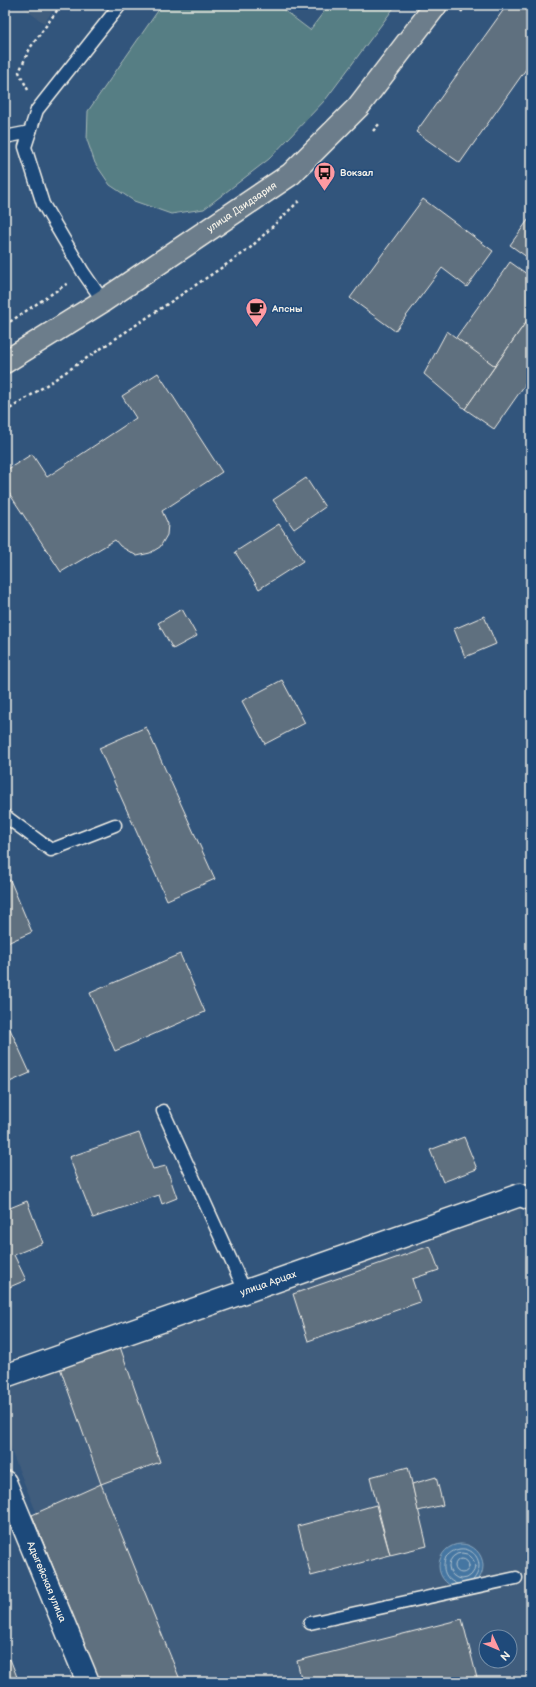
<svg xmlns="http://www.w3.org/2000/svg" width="536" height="1687" viewBox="0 0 536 1687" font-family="'Balsamiq Sans',sans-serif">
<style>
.built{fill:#405d7d;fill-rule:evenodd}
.green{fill:#577e84;stroke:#a6b8b6}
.water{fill:#4576a2;stroke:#8ba7be}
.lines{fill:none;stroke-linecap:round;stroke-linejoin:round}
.shore{stroke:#aec0cc;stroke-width:1}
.building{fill:#5f6f7f;stroke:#f4f1e8}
.service-casing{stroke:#f4f1e8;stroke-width:15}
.minor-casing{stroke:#f4f1e8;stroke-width:25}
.trunk-casing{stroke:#f4f1e8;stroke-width:25}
.path{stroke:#f4f1e8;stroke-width:2.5;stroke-dasharray:3 3;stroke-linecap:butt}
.service{stroke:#1f4a7a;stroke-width:12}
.minor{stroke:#1f4a7a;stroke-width:22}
.trunk{stroke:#6c7d8b;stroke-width:22}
.labels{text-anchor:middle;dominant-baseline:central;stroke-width:3;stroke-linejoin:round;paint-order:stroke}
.poi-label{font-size:10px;font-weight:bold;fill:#f4f1e8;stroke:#1f4a7a;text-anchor:start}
.street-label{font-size:10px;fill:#f4f1e8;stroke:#1f4a7a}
</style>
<rect width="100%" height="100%" fill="#32557c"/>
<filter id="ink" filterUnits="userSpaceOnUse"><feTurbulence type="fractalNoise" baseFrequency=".025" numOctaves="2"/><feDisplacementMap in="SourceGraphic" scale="8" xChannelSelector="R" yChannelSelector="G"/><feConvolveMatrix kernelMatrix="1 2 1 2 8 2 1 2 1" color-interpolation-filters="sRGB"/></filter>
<g filter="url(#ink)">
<g class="built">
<path d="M19 5H57L44 23Z"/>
<path d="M520 1207 531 1306V1682H106L5 1436V1383L312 1276ZM486 1637H510V1661H486Z"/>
</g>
<path class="green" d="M162 5H277L310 30 329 5H396L326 99 269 159 204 209 171 214 134 201 110 185 95 163 87 140 88 111Z"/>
<circle class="water" cx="461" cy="1566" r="22"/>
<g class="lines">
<g class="shore">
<circle cx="462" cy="1566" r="13"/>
<circle cx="462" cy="1566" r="7"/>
<path d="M457 1584C445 1579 441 1569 446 1557 465 1536 491 1560 473 1580"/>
</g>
</g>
<g class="building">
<path d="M507 5H531V62L460 163 416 132Z"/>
<path d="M423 199 493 251 467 287 442 268 395 331 350 298Z"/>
<path d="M531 216V260L510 245Z"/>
<path d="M510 262 531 277V315L495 366 455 339Z"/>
<path d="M531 315V376L494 429 465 409Z"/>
<path d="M447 331 495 366 465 409 424 374Z"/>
<path d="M158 373 222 472 162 511 168 524 167 535 160 547 150 553 137 556 120 546 115 540 61 572 5 487V471L32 454 47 477 136 418 122 396Z"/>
<path d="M306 478 325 507 294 529 273 500Z"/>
<path d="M279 524 303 561 259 589 235 552Z"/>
<path d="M182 609 197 636 173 649 158 623Z"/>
<path d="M484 616 496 644 465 657 454 629Z"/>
<path d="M282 680 305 723 265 744 242 701Z"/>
<path d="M146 727 215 879 167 900 99 748Z"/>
<path d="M10 880 32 932 5 944V882Z"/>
<path d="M180 954 205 1012 115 1051 90 993Z"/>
<path d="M10 1029 30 1073 5 1084V1031Z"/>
<path d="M139 1133 153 1169 166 1166 177 1198 162 1204 159 1195 93 1218 69 1157Z"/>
<path d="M464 1137 477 1169 443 1182 430 1150Z"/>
<path d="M27 1201 43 1243 14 1255 26 1280 5 1289V1210Z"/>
<path d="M430 1246 439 1270 412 1279 420 1302 308 1341 293 1294Z"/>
<path d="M118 1341 160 1462 101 1484 58 1362Z"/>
<path d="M408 1467 427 1546 390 1555 370 1477Z"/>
<path d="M436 1477 443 1505 418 1511 412 1484Z"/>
<path d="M101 1484 181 1682H100L32 1515Z"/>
<path d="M376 1505 390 1555 311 1576 298 1526Z"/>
<path d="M462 1619 478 1682H302L297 1661Z"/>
<path d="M10 1659 19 1682H5V1661Z"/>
</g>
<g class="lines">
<defs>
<g id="service">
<path d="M5 137 30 132"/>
<path d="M103 301 83 272 43 204 25 147 37 110 120 5"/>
<path d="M5 816 51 850 115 825"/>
<path d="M163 1111 245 1291"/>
<path d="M310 1623 516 1578"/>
</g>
<g id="minor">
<path id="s1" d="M5 1376 520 1195 531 1199"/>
<path id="s2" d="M5 1482 88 1682"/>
</g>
<g id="trunk">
<path id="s3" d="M5 362 103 301 291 174 358 107 436 5"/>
</g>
</defs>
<use href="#service" class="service-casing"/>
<use href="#minor" class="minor-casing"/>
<use href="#trunk" class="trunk-casing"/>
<g class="path">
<path d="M461 12 466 5"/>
<path d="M28 90 19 72 30 48 61 5"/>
<path d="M373 131 380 123"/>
<path d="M5 325 68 283"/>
<path d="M5 412 36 392 248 250 300 200"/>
</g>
<use href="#service" class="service"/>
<use href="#minor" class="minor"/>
<use href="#trunk" class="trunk"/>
</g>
</g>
<defs>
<symbol id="bus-pin" viewBox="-11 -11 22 30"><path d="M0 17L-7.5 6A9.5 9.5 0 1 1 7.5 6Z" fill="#ff9aa2" stroke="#1f4a7a"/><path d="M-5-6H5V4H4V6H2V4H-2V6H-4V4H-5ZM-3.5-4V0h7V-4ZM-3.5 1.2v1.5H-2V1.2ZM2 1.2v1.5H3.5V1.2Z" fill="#111"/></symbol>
<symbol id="cafe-pin" viewBox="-11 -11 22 30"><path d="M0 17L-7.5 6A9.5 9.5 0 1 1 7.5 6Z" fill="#ff9aa2" stroke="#1f4a7a"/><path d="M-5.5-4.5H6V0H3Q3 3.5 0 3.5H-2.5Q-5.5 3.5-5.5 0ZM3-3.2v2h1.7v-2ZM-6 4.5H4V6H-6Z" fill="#111"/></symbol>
</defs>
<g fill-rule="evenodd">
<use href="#bus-pin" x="312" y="160" width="25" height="34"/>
<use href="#cafe-pin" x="244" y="296" width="25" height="34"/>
</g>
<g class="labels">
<g class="poi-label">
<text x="340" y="173">Вокзал</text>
<text x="272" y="309">Апсны</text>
</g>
<g class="street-label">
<text stroke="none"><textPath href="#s3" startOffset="283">улица Дзидзария</textPath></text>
<text stroke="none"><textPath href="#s1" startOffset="279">улица Арцах</textPath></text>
<text stroke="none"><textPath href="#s2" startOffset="108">Адыгейская улица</textPath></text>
</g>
</g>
<rect width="536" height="1687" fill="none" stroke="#1f4a7a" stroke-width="20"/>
<rect x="10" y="10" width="516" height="1667" fill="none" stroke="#f4f1e8" stroke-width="1.5" filter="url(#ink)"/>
<g transform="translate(498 1649) rotate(134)"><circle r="19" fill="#1f4a7a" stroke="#748da6"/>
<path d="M0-3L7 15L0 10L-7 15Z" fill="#ff9aa2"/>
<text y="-6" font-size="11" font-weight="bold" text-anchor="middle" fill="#f4f1e8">N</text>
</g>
</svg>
